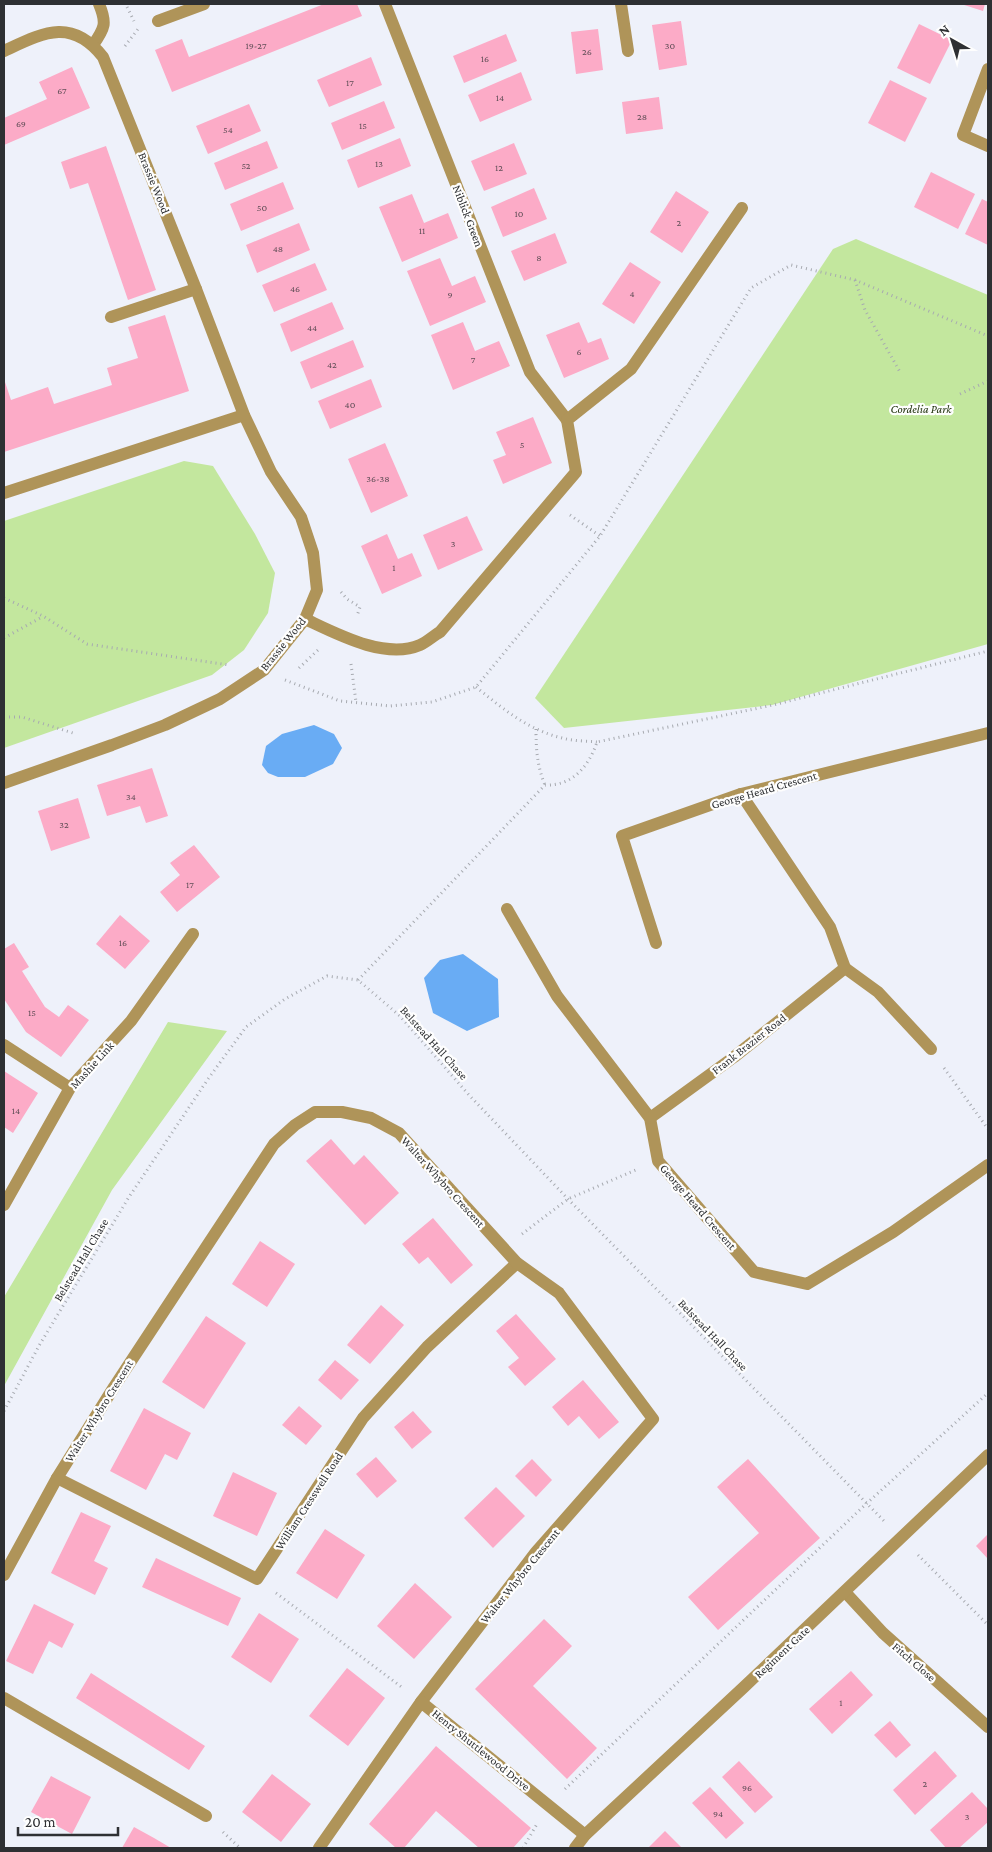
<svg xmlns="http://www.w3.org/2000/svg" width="992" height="1852" viewBox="0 0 992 1852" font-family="'Crimson Pro',serif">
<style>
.green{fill:#c3e79e}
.water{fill:#69acf4}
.building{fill:#fcabc7}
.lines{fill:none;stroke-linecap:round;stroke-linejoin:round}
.path{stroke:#a7aab0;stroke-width:3;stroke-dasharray:1 4;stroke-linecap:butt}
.service{stroke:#af9459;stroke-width:12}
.minor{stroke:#af9459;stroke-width:12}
.labels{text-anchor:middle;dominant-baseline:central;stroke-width:4.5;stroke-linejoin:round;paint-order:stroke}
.number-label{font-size:10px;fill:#624f58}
.street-label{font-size:12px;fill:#2e3033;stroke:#fefefe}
.park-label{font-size:12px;font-style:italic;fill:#22330e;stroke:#fefefe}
</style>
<rect width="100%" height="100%" fill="#eef1fa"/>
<g class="green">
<path d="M856 239 988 295V644L772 705 564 728 535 698 833 249Z"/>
<path d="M184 461 213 466 255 534 275 573 268 613 244 650 212 675 4 748V521Z"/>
<path d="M168 1022 227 1031 112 1190 4 1386V1297Z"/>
</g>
<g class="water">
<path d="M314 725 334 734 342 748 333 764 305 777H278L268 773 262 765 266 746 282 734Z"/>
<path d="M463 954 498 979 499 1017 467 1031 433 1013 424 978 440 960Z"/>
</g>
<g class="building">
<path d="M324 4H357L362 16 172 92 155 50 182 39 189 57Z"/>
<path d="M961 4H985L983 11Z"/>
<path d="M681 21 687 65 659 70 652 25Z"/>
<path d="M919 24 952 40 930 84 897 68Z"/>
<path d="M598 29 603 70 576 74 571 32Z"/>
<path d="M506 34 517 61 464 83 453 56Z"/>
<path d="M371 57 382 85 329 107 317 80Z"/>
<path d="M72 67 90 108 4 145V118L47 99 39 82Z"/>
<path d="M521 72 532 100 480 122 468 95Z"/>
<path d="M890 80 927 98 905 142 868 123Z"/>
<path d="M659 97 663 129 626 134 622 102Z"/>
<path d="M384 101 395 128 342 150 331 123Z"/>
<path d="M249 104 261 131 208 154 196 126Z"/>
<path d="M400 138 411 166 358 188 347 160Z"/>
<path d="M267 141 278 168 225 190 214 163Z"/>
<path d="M514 143 527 174 484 191 471 161Z"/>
<path d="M106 146 156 290 128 300 88 183 70 189 61 162Z"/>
<path d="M931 172 975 194 958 229 914 207Z"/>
<path d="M283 182 294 209 241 231 230 204Z"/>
<path d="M534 188 547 219 503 237 491 207Z"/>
<path d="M676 191 709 212 682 253 650 232Z"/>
<path d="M412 194 424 223 448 213 458 238 402 262 379 207Z"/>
<path d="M982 199 988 202V245L965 234Z"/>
<path d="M299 223 310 250 257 273 246 245Z"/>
<path d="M555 233 567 263 524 281 511 251Z"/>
<path d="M440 258 452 286 475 276 486 302 430 326 407 271Z"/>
<path d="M630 262 661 282 634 324 602 304Z"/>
<path d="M315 263 327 290 274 312 262 285Z"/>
<path d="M332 302 344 329 291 352 280 324Z"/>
<path d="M165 315 189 391 4 452V379L11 400 48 387 54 404 112 385 107 368 138 358 128 327Z"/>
<path d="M463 322 475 351 499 341 510 366 453 390 431 335Z"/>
<path d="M579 322 588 343 601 338 609 359 564 378 546 335Z"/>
<path d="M353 340 364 367 311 389 300 362Z"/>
<path d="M371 379 382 407 330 429 318 401Z"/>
<path d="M533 417 552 463 503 484 493 460 506 455 496 432Z"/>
<path d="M385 443 408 496 371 513 348 459Z"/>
<path d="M467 516 483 550 438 570 423 535Z"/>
<path d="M387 534 398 559 412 553 422 576 382 594 361 546Z"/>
<path d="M152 768 168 816 146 823 140 806 107 816 97 785Z"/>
<path d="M78 798 90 838 51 851 38 811Z"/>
<path d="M194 845 220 877 177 912 160 892 180 875 170 863Z"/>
<path d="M120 915 150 941 125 969 96 944Z"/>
<path d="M14 943 29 967 22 971 45 1007 59 1017 68 1005 89 1020 61 1057 26 1032 4 999V949Z"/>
<path d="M4 1071 38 1093 13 1133 4 1127Z"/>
<path d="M331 1139 354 1165 364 1155 399 1193 365 1225 306 1161Z"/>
<path d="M433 1218 473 1265 451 1284 428 1257 419 1264 402 1244Z"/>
<path d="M260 1241 295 1264 267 1307 232 1284Z"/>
<path d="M381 1305 404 1325 370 1364 347 1345Z"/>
<path d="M516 1314 556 1359 525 1386 508 1367 519 1358 496 1331Z"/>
<path d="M206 1316 246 1343 204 1409 162 1382Z"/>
<path d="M335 1360 359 1380 341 1400 318 1380Z"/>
<path d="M583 1380 619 1422 599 1439 579 1416 568 1426 552 1407Z"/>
<path d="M299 1406 322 1426 306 1445 282 1425Z"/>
<path d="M144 1408 191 1433 177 1460 165 1454 146 1490 110 1471Z"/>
<path d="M413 1411 432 1432 412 1449 394 1427Z"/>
<path d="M376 1457 397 1481 377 1498 356 1474Z"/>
<path d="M532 1459 552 1480 536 1497 515 1476Z"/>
<path d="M748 1459 820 1538 718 1630 688 1597 759 1533 717 1487Z"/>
<path d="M233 1472 277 1493 257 1536 213 1516Z"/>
<path d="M496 1487 525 1516 493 1548 464 1518Z"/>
<path d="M81 1512 111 1526 94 1561 108 1568 95 1595 51 1573Z"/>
<path d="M325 1529 365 1555 337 1599 296 1573Z"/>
<path d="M988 1534V1559L976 1546Z"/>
<path d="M156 1558 241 1598 228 1626 142 1587Z"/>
<path d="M415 1583 452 1617 414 1659 377 1626Z"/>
<path d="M34 1604 74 1624 62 1648 49 1641 33 1674 6 1661Z"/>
<path d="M259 1613 299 1639 271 1683 231 1657Z"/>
<path d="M544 1619 572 1646 533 1686 597 1748 567 1779 475 1689Z"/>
<path d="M347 1668 385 1698 348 1746 309 1716Z"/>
<path d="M851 1671 873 1695 832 1734 809 1709Z"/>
<path d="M91 1673 205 1746 189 1770 76 1698Z"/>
<path d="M890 1721 911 1745 896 1758 874 1735Z"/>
<path d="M436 1746 531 1828 513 1848H479L436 1811 404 1848H396L369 1824Z"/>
<path d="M935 1751 957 1776 915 1815 893 1790Z"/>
<path d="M739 1761 773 1797 755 1813 722 1777Z"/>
<path d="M272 1774 311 1804 281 1842 242 1812Z"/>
<path d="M51 1776 91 1797 72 1834 31 1812Z"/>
<path d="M710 1787 744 1823 726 1839 692 1803Z"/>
<path d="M972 1792 988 1809V1822L959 1848H946L930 1830Z"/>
<path d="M134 1827 154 1838 171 1848H122Z"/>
<path d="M665 1831 682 1848H648Z"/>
</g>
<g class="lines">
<g class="path">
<path d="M127 7 134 21"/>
<path d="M125 46 138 29"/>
<path d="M855 280 865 310 900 372"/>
<path d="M960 394 988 381"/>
<path d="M570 515 600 536"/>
<path d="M341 592 347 599 360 607 357 616"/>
<path d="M4 598 43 616 87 644 229 665"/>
<path d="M4 638 42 617"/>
<path d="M351 664 356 702"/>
<path d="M299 668 318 650"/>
<path d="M285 680 340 701 390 706 432 702 476 687 600 536 751 288 791 265 855 280 988 336"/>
<path d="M476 687C502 708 528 730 562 738 573 741 586 741 597 742"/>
<path d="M4 717H22L73 733"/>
<path d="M536 729C536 749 537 766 545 785"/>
<path d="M358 980 545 785C573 786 589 766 597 742L773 705 988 651"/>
<path d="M944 1068 988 1129"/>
<path d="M522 1234 568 1199 638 1169"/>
<path d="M4 1411 40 1344 129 1197 208 1079 246 1027 285 999 327 976 358 980 400 1016 469 1095 568 1199 885 1522"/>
<path d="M918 1555 988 1625"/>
<path d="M276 1593 403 1688"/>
<path d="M565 1789 865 1505 988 1393"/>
<path d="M223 1832 240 1848"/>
<path d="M523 1848 537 1824"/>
</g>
<g class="service">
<path d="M93 45C105 28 107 23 99 4"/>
<path d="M111 317 196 289"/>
</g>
<g class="minor">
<path d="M385 4 530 372 567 420"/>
<path d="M621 4 628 51"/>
<path d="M158 21 204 4"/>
<path d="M4 51C43 33 71 17 103 57L196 289 244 415 271 472 301 517 313 553 317 590 305 619 264 670 220 699 165 725 112 745 4 783"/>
<path d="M988 69 963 135 988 146"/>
<path d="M4 493 244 415"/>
<path d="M305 619C337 634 385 660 420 645 427 642 433 636 440 632L576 472 567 420 631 369 742 208"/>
<path d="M507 909 557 996 650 1118 658 1161 754 1272 807 1284 893 1232 988 1165"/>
<path d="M656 943 622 836 741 794 988 733"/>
<path d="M845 968 878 992 931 1049"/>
<path d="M4 1045 70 1088"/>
<path d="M650 1118 734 1057 845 968 830 927 741 794"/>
<path d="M4 1205 70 1088 131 1021 193 934"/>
<path d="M57 1478 257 1579 363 1418 427 1347 517 1263"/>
<path d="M4 1575 57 1478 114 1387 274 1144 295 1125 315 1112H342L371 1118 399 1133 517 1263 559 1293 653 1419 536 1552 421 1702"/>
<path d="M845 1592 883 1633 988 1727"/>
<path d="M4 1698 206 1816"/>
<path d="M319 1848 421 1702 585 1835"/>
<path d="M575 1848 585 1835 744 1687 988 1455"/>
</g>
</g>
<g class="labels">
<g class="number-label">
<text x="256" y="45">19-27</text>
<text x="670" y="45">30</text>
<text x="587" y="51">26</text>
<text x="485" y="58">16</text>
<text x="350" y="82">17</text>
<text x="62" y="90">67</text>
<text x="500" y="97">14</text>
<text x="642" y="116">28</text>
<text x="21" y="123">69</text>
<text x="363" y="125">15</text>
<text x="228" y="129">54</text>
<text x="379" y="163">13</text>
<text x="246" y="165">52</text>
<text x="499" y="167">12</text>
<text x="262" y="207">50</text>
<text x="519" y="213">10</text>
<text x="679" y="222">2</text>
<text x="422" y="230">11</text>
<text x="278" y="248">48</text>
<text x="539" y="257">8</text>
<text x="295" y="288">46</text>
<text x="632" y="293">4</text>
<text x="450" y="294">9</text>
<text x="312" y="327">44</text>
<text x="579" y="351">6</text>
<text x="473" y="359">7</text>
<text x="332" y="364">42</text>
<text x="350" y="404">40</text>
<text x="522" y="444">5</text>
<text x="378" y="478">36-38</text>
<text x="453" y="543">3</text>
<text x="394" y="567">1</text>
<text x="131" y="796">34</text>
<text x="64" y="824">32</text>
<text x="190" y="884">17</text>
<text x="123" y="942">16</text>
<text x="32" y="1012">15</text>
<text x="16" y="1110">14</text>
<text x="841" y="1702">1</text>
<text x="925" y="1783">2</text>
<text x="747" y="1787">96</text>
<text x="718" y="1813">94</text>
<text x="967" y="1816">3</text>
</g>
<g class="street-label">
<text transform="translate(154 183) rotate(68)">Brassie Wood</text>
<text transform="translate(468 216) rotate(69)">Niblick Green</text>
<text transform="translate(283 644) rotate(-51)">Brassie Wood</text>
<text transform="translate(764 790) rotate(-16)">George Heard Crescent</text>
<text transform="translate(434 1043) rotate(48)">Belstead Hall Chase</text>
<text transform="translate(749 1044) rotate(-38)">Frank Brazier Road</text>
<text transform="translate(92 1065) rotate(-48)">Mashie Link</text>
<text transform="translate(443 1182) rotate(48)">Walter Whybro Crescent</text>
<text transform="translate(698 1207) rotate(49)">George Heard Crescent</text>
<text transform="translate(81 1260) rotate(-59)">Belstead Hall Chase</text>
<text transform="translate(713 1335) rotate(46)">Belstead Hall Chase</text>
<text transform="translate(99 1411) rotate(-58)">Walter Whybro Crescent</text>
<text transform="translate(309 1501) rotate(-57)">William Cresswell Road</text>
<text transform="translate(520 1576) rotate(-51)">Walter Whybro Crescent</text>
<text transform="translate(782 1652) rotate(-43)">Regiment Gate</text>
<text transform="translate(914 1662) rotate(41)">Fitch Close</text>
<text transform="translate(481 1750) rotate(39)">Henry Shuttlewood Drive</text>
</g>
<g class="park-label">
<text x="921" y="409">Cordelia Park</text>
</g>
</g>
<rect width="992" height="1852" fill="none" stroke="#2e3033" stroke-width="10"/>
<g transform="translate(952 40) rotate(321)" stroke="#fefefe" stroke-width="4" paint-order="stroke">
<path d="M0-4L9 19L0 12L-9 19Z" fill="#2e3033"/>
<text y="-8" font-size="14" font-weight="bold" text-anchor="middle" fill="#2e3033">N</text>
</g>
<path d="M18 1827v8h100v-8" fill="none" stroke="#2e3033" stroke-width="2.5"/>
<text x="25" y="1827" font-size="15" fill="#2e3033" stroke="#fefefe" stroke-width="4" paint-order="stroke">20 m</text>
</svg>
